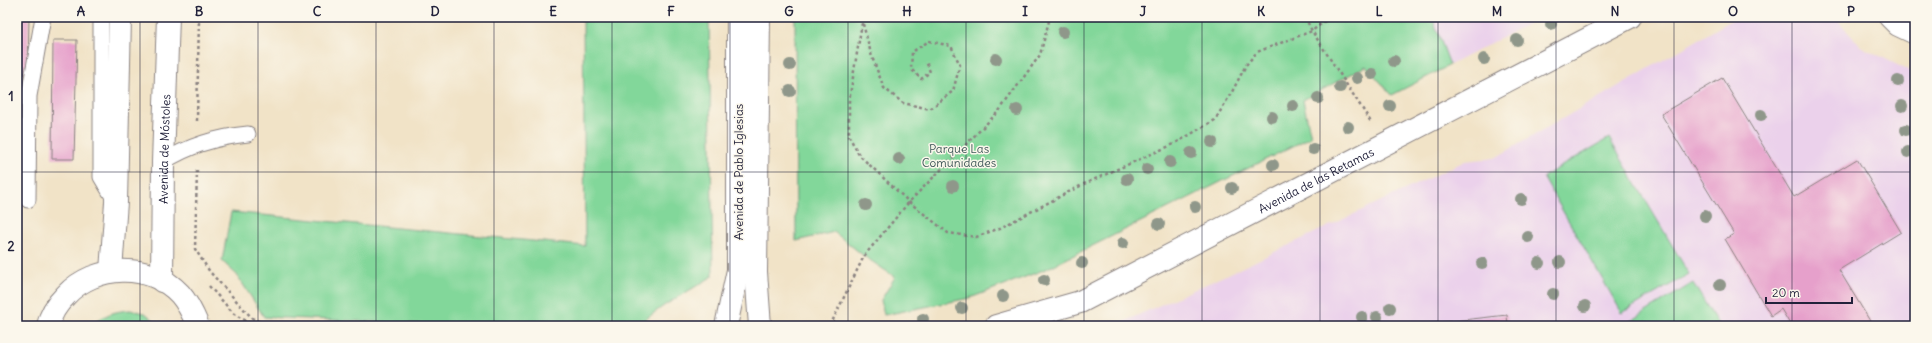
<svg xmlns="http://www.w3.org/2000/svg" width="1932" height="343" viewBox="0 0 1932 343" font-family="Delius,sans-serif">
<style>
.built{fill:#ebd1eb}
.green{fill:#82d79a;stroke:#527c6a}
.building{fill:#e6a0cb}
.lines{fill:none;stroke-linecap:round;stroke-linejoin:round}
.lane-casing{stroke:#8a8281;stroke-width:17}
.street-casing{stroke:#8a8281;stroke-width:24}
.secondary-casing{stroke:#8a8281;stroke-width:24}
.primary-casing{stroke:#8a8281;stroke-width:24}
.path{stroke:#8a8281;stroke-width:2.5;stroke-dasharray:3 3;stroke-linecap:butt}
.lane{stroke:#fff;stroke-width:15}
.street{stroke:#fff;stroke-width:22}
.secondary{stroke:#fff;stroke-width:22}
.primary{stroke:#fff;stroke-width:22}
.tree{fill:#8f978a}
.grid{fill:none;stroke:#22223b;stroke-width:1;stroke-opacity:0.55}
.labels{text-anchor:middle;dominant-baseline:central;stroke-width:3;stroke-linejoin:round;paint-order:stroke}
.park-label{font-size:12px;fill:#3f5858;stroke:#fbf7ec}
.street-label{font-size:12px;fill:#22223b;stroke:#fbf7ec}
.neatline{fill:none;stroke:#22223b;stroke-width:1.5}
.grid-label{font-size:13px;text-anchor:middle;font-weight:bold;fill:#22223b}
</style>
<rect width="100%" height="100%" fill="#fbf7ec"/>
<filter id="ink" filterUnits="userSpaceOnUse"><feTurbulence type="fractalNoise" baseFrequency=".025" numOctaves="2"/><feDisplacementMap in="SourceGraphic" scale="8" xChannelSelector="R" yChannelSelector="G"/><feConvolveMatrix kernelMatrix="1 2 1 2 8 2 1 2 1" color-interpolation-filters="sRGB"/></filter>
<filter id="wash" filterUnits="userSpaceOnUse"><feTurbulence type="fractalNoise" baseFrequency=".012" numOctaves="4" result="noise"/><feDisplacementMap in="SourceGraphic" scale="16" xChannelSelector="R" yChannelSelector="G"/><feGaussianBlur stdDeviation="0.9" result="paint"/><feColorMatrix in="noise" values="0 0 0 0 0 0 0 0 0 0 0 0 0 0 0 0 0 1.4 0 .05"/><feComposite in="paint" operator="in"/></filter>
<g filter="url(#wash)">
<rect width="100%" height="100%" fill="#f1e3c7"/>
<g class="built">
<path d="M1432 17H1541L1450 65Z"/>
<path d="M1737 17H1835L1860 46 1915 74V326H1114L1237 270 1465 161 1495 158Z"/>
</g>
<g class="green">
<path d="M583 17H709L713 276 665 305 636 326H468L264 317 237 275 222 261 231 212 585 246Z"/>
<path d="M795 17H1432L1450 65 1392 95 1366 66 1303 100 1311 137 1046 269 970 298 884 315 881 300 895 277 864 256 834 232 796 241Z"/>
<path d="M1609 138 1689 274 1622 313 1543 177Z"/>
<path d="M1693 283 1719 326H1627L1626 324Z"/>
<path d="M130 310 145 313 161 326H91C103 315 114 311 130 310Z"/>
</g>
<g id="blocks">
<g class="building">
<path d="M17 17H29L28 73 17 72Z"/>
<path d="M53 40H77L74 159H52Z"/>
<path d="M1722 78 1794 197 1857 159 1901 232 1839 270 1873 326H1791L1781 309 1771 316 1725 239 1734 234 1661 114Z"/>
<path d="M1507 315 1508 326H1419V325Z"/>
</g>
</g>
</g>
<g filter="url(#ink)">
<use href="#blocks" fill-opacity="0" stroke="#8a8281" stroke-width="1"/>
<g class="lines">
<defs>
<g id="lane">
<path d="M101 17V177L116 202"/>
<path d="M163 162C188 146 218 137 248 134"/>
<path d="M28 200 29 96 43 17"/>
</g>
<g id="street">
<path d="M759 17 756 272 760 326"/>
<path d="M726 326 738 270V17"/>
</g>
<g id="secondary">
<path d="M1890 17 1898 25 1915 33"/>
<path id="s1" d="M996 326 1080 302 1630 17"/>
</g>
<g id="primary">
<path d="M111 271 116 202 120 17"/>
<path id="s2" d="M162 281 163 162 168 17"/>
<path d="M48 326C50 314 58 303 66 295 95 264 150 262 180 294 188 303 193 314 198 326"/>
</g>
</defs>
<use href="#lane" class="lane-casing"/>
<use href="#street" class="street-casing"/>
<use href="#secondary" class="secondary-casing"/>
<use href="#primary" class="primary-casing"/>
<g class="path">
<path d="M863 17 849 101V136L859 155 909 202 948 233 976 237 1000 228 1084 184 1174 144 1215 120 1233 90 1246 65 1257 52 1312 31 1330 17"/>
<path d="M1305 17 1312 31 1371 122"/>
<path d="M863 24 872 57 884 88 903 103 930 109 953 91 960 65 951 46 929 41 912 52 911 69 921 79 930 72 926 61"/>
<path d="M197 121 199 17"/>
<path d="M197 170 195 249 210 272 252 318 267 326"/>
<path d="M209 286 234 314 255 326"/>
<path d="M830 326 864 256 909 202 999 111 1040 55 1050 17"/>
</g>
<use href="#lane" class="lane"/>
<use href="#street" class="street"/>
<use href="#secondary" class="secondary"/>
<use href="#primary" class="primary"/>
</g>
<g class="tree">
<circle cx="1551" cy="24" r="6"/>
<circle cx="1063" cy="32" r="6"/>
<circle cx="1517" cy="40" r="6"/>
<circle cx="996" cy="59" r="6"/>
<circle cx="1484" cy="59" r="6"/>
<circle cx="1394" cy="61" r="6"/>
<circle cx="790" cy="65" r="6"/>
<circle cx="1372" cy="74" r="6"/>
<circle cx="1357" cy="78" r="6"/>
<circle cx="1898" cy="81" r="6"/>
<circle cx="1340" cy="87" r="6"/>
<circle cx="790" cy="91" r="6"/>
<circle cx="1318" cy="98" r="6"/>
<circle cx="1293" cy="106" r="6"/>
<circle cx="1390" cy="106" r="6"/>
<circle cx="1902" cy="106" r="6"/>
<circle cx="1017" cy="110" r="6"/>
<circle cx="1761" cy="115" r="6"/>
<circle cx="1272" cy="117" r="6"/>
<circle cx="1348" cy="127" r="6"/>
<circle cx="1906" cy="130" r="6"/>
<circle cx="1212" cy="142" r="6"/>
<circle cx="1313" cy="149" r="6"/>
<circle cx="1908" cy="152" r="6"/>
<circle cx="1191" cy="153" r="6"/>
<circle cx="899" cy="159" r="6"/>
<circle cx="1170" cy="162" r="6"/>
<circle cx="1273" cy="165" r="6"/>
<circle cx="1147" cy="169" r="6"/>
<circle cx="1127" cy="179" r="6"/>
<circle cx="953" cy="186" r="6"/>
<circle cx="1232" cy="188" r="6"/>
<circle cx="1521" cy="199" r="6"/>
<circle cx="866" cy="205" r="6"/>
<circle cx="1195" cy="207" r="6"/>
<circle cx="1705" cy="216" r="6"/>
<circle cx="1159" cy="224" r="6"/>
<circle cx="1528" cy="237" r="6"/>
<circle cx="1123" cy="243" r="6"/>
<circle cx="1560" cy="262" r="6"/>
<circle cx="1082" cy="263" r="6"/>
<circle cx="1482" cy="263" r="6"/>
<circle cx="1539" cy="263" r="6"/>
<circle cx="1044" cy="280" r="6"/>
<circle cx="1720" cy="285" r="6"/>
<circle cx="1553" cy="294" r="6"/>
<circle cx="1003" cy="296" r="6"/>
<circle cx="1585" cy="306" r="6"/>
<circle cx="962" cy="308" r="6"/>
<circle cx="1390" cy="308" r="6"/>
<circle cx="1362" cy="317" r="6"/>
<circle cx="1377" cy="317" r="6"/>
<circle cx="923" cy="319" r="6"/>
</g>
</g>
<path class="grid" d="M140 17V326M258 17V326M376 17V326M494 17V326M612 17V326M730 17V326M848 17V326M966 17V326M1084 17V326M1202 17V326M1320 17V326M1438 17V326M1556 17V326M1674 17V326M1792 17V326M17 172H1915"/>
<g class="labels">
<g class="park-label">
<text x="959" y="148">Parque Las<tspan x="959" dy="14">Comunidades</tspan></text>
</g>
<g class="street-label">
<text stroke="none"><textPath href="#s2" startOffset="132">Avenida de Móstoles</textPath></text>
<text transform="translate(738 172) rotate(-90)">Avenida de Pablo Iglesias</text>
<text stroke="none"><textPath href="#s1" startOffset="353">Avenida de las Retamas</textPath></text>
</g>
</g>
<rect width="1932" height="343" fill="none" stroke="#fbf7ec" stroke-width="44"/>
<path d="M1766 297v6h86v-6" fill="none" stroke="#22223b" stroke-width="2"/>
<text x="1772" y="297" font-size="12" fill="#22223b" stroke="#fbf7ec" stroke-width="3" paint-order="stroke">20 m</text>
<rect x="22" y="22" width="1888" height="299" class="neatline"/>
<g class="grid-label">
<text x="81" y="16">A</text>
<text x="199" y="16">B</text>
<text x="317" y="16">C</text>
<text x="435" y="16">D</text>
<text x="553" y="16">E</text>
<text x="671" y="16">F</text>
<text x="789" y="16">G</text>
<text x="907" y="16">H</text>
<text x="1025" y="16">I</text>
<text x="1143" y="16">J</text>
<text x="1261" y="16">K</text>
<text x="1379" y="16">L</text>
<text x="1497" y="16">M</text>
<text x="1615" y="16">N</text>
<text x="1733" y="16">O</text>
<text x="1851" y="16">P</text>
<text x="11" y="101">1</text>
<text x="11" y="251">2</text>
</g>
</svg>
